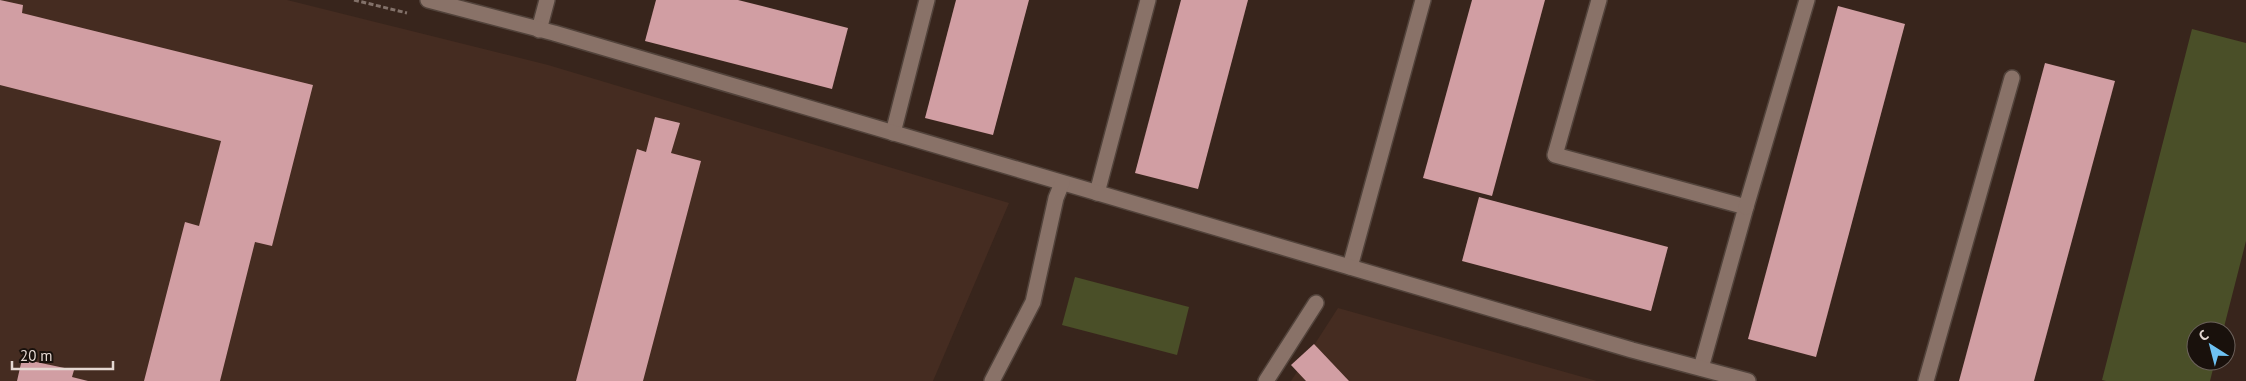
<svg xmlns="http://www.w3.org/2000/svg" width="2246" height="381" viewBox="0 0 2246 381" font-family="'PT Sans',sans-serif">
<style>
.built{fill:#452c21}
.grass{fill:#4a4f28}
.building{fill:#d19ea3}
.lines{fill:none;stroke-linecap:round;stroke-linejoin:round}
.lane-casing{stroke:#52433b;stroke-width:18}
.street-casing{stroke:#52433b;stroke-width:18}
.path{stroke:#827169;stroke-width:3;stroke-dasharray:5 2.5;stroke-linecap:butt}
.lane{stroke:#897268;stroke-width:15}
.street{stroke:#897268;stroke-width:15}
</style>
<rect width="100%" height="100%" fill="#38251c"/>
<g class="built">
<path d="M0 0H287L548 65 1009 203 933 381H0Z"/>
<path d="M1338 308 1597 381H1291Z"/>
</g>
<g class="grass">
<path d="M2192 29 2246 43V241L2223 331H2196V361H2215L2210 381H2106L2102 380Z"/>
<path d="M1075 277 1189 307 1177 355 1062 325Z"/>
</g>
<g class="building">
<path d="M0 0 23 5 22 13 313 85 272 246 255 242 220 381H144L185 222 199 226 221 141 0 85Z"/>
<path d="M656 0H738L848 28 832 89 645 41Z"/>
<path d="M956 0H1029L993 135 925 118Z"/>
<path d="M1181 0H1248L1198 189 1135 173Z"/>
<path d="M1472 0H1545L1492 196 1423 178Z"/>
<path d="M1838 6 1905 24 1816 357 1748 339Z"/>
<path d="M2045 63 2115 81 2034 381H1959Z"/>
<path d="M655 117 680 123 671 153 701 161 643 381H576L637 149 646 152Z"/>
<path d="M1479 197 1668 247 1651 311 1462 261Z"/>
<path d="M1314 344 1349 381H1306L1291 365Z"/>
<path d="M22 359 74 370 72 377 88 381H17Z"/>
</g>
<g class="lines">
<defs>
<g id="lane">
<path d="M1599 0 1555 155 1746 207 1701 368"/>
<path d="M539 30 547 0"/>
<path d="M893 133 927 0"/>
<path d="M1097 193 1148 0"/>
<path d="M1746 207 1807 0"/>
<path d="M1350 267 1423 0"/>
<path d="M1926 381 2012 78"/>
</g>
<g id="street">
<path d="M428 0 554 33 1632 350 1748 381"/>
<path d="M992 381 1033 302 1056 198 1062 183"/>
<path d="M1266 381 1316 303"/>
</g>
</defs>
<use href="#lane" class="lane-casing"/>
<use href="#street" class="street-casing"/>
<path class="path" d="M354 0 407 13"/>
<use href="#lane" class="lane"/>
<use href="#street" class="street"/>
</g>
<g transform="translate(2211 346) rotate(324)"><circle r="24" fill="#19110c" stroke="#6b615b"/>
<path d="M0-4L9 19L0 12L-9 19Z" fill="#6ec2f3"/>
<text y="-8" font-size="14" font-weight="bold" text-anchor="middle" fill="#e5d8d2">С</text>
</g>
<path d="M12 361v8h101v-8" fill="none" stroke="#e5d8d2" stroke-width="2.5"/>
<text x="20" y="361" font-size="15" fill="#e5d8d2" stroke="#19110c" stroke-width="4" paint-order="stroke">20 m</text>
</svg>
